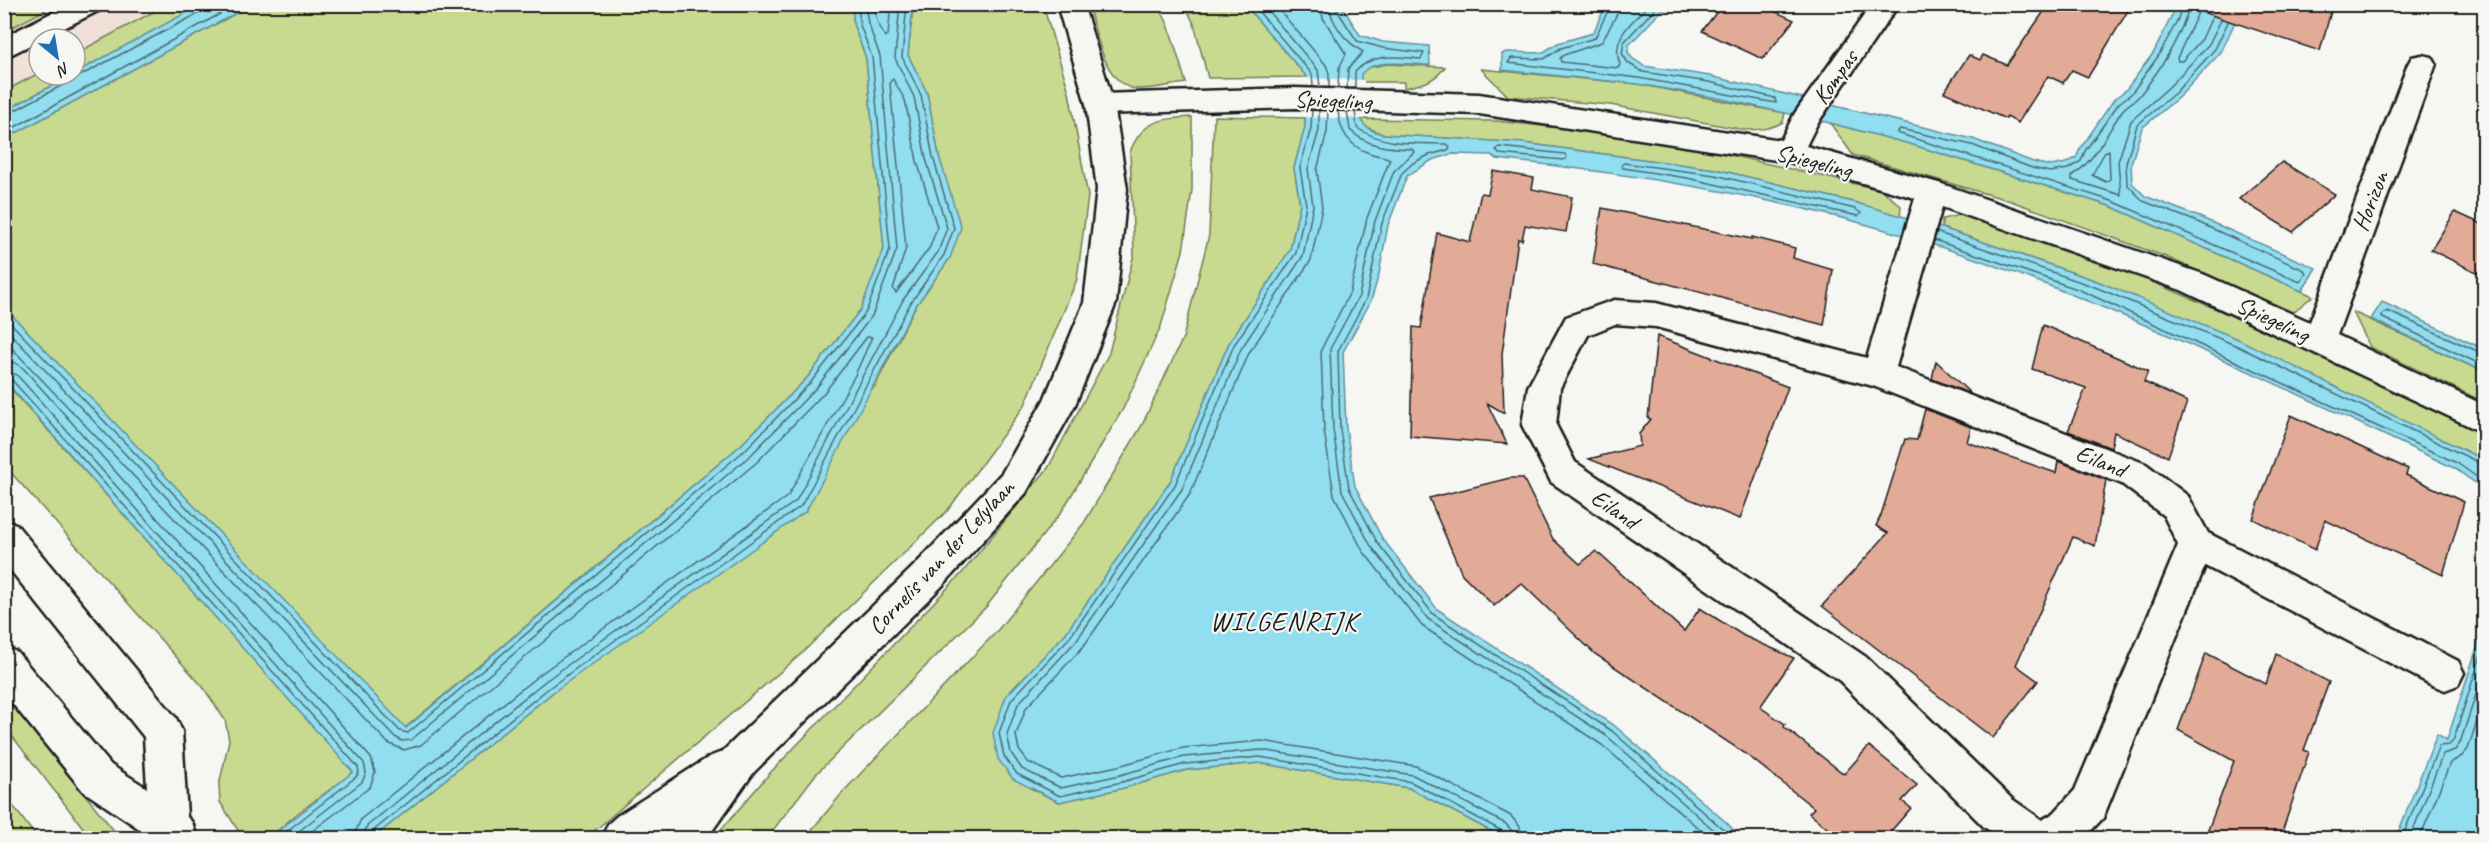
<svg xmlns="http://www.w3.org/2000/svg" width="2489" height="843" viewBox="0 0 2489 843" font-family="Caveat,sans-serif">
<style>
.built{fill:#f0e0d7}
.green{fill:#c7da8f;stroke:#727b56;stroke-width:1.5}
.water{fill:#91def1;stroke:#62909c;stroke-width:1.5}
.pier{fill:#f6f6f2}
.lines{fill:none;stroke-linecap:round;stroke-linejoin:round}
.shore{stroke:#4b6a71;stroke-width:1.5}
.building{fill:#e1ab98;stroke:#1c1c1c;stroke-width:1.5}
.street-casing{stroke:#1c1c1c;stroke-width:5}
.secondary-casing{stroke:#1c1c1c;stroke-width:5}
.street{fill:#f6f6f2;fill-rule:evenodd}
.secondary{fill:#f6f6f2;fill-rule:evenodd}
.labels{text-anchor:middle;dominant-baseline:central;stroke-width:4.5;stroke-linejoin:round;paint-order:stroke}
.street-label{font-size:24px;fill:#1c1c1c;stroke:#f6f6f2}
.quarter-label{font-size:27px;letter-spacing:1.5px;fill:#1c1c1c;stroke:#f6f6f2}
</style>
<rect width="100%" height="100%" fill="#f6f6f2"/>
<filter id="ink" filterUnits="userSpaceOnUse"><feTurbulence type="fractalNoise" baseFrequency=".0167" numOctaves="2"/><feDisplacementMap in="SourceGraphic" scale="12" xChannelSelector="R" yChannelSelector="G"/><feConvolveMatrix kernelMatrix="1 2 1 2 8 2 1 2 1" color-interpolation-filters="sRGB"/></filter>
<g filter="url(#ink)">
<path class="built" d="M5 5H202L75 73V39H39V75H71L5 111Z"/>
<g class="green">
<path d="M5 4H55V5L5 31Z"/>
<path d="M166 5H202L75 73V54Z"/>
<path d="M251 5H852L854 26 866 58 884 249 861 309 807 378 741 445 405 728 5 308V139Z"/>
<path d="M913 5H1043L1069 92 1088 196 1077 279 1025 405 948 510 800 655 586 838H373L552 693 875 386 915 307 950 258 939 156 927 93 908 55Z"/>
<path d="M1088 5H1158L1168 24 1186 83C1170 85 1154 89 1138 89 1104 88 1096 30 1088 5Z"/>
<path d="M1185 5H1245L1307 77 1208 78 1194 24Z"/>
<path d="M1388 64 1445 67C1434 82 1422 84 1404 88V82H1361L1360 74 1365 68Z"/>
<path d="M1481 69 1638 84 1785 113 1783 122C1771 129 1759 130 1745 130L1610 105 1508 96Z"/>
<path d="M39 73V75H71L5 111V91Z"/>
<path d="M1214 116 1305 118V127L1294 168 1300 204 1290 250 1229 343 1170 482 1066 633 1006 696 1030 788 1059 802 1124 788 1186 770 1259 763 1409 788 1504 838H805L844 791 997 631 1084 523 1142 425 1183 338 1209 235Z"/>
<path d="M1192 117V190L1183 251 1161 326 1123 409 1062 511 986 607 816 774 767 838H714L770 773 962 573 1048 468 1109 353 1134 254 1130 152C1142 120 1161 119 1192 117Z"/>
<path d="M1361 119 1496 121 1608 133 1708 150 1882 190 1901 206 1900 217 1857 203 1715 169 1523 143 1382 134 1362 125Z"/>
<path d="M1830 123 1910 144 2110 206 2313 296 2292 313 2166 257 2011 201 1853 155Z"/>
<path d="M1963 214 2143 278 2306 347 2484 434V460L2347 394 2097 281 1942 228V219Z"/>
<path d="M2353 312 2484 372V402L2370 347Z"/>
<path d="M4 381 354 772 298 813 269 838H243L220 802 219 786 229 740 225 720 203 687 5 466Z"/>
<path d="M4 695H5L120 838H91L5 727Z"/>
<path d="M4 795H5L37 838H5Z"/>
</g>
<g class="water">
<path d="M202 4 251 5 5 139V111Z"/>
<path d="M852 5H913L908 55 927 93 939 156 961 228 950 258 915 307 806 511 552 693 373 838H269L353 772 5 381V308L406 728 741 445 807 378 861 309 884 249 866 58 854 26Z"/>
<path d="M1245 5H1341L1360 35 1383 42 1429 46 1430 65C1410 65 1375 57 1361 74V119C1364 128 1373 131 1382 134L1523 143 1715 169 1857 203 1942 228 2097 281 2238 339 2484 460V489L2454 468C2260 377 2065 278 1857 222 1738 190 1617 172 1496 159L1491 155 1453 154 1432 160 1407 176 1388 225 1379 274 1371 301 1343 352 1346 428 1355 486 1382 538 1437 609 1616 727 1727 823 1741 838H1504L1409 788 1259 763 1186 770 1124 788 1059 802 1013 779 998 759 993 733 1006 696 1066 633 1170 482 1229 343 1290 250 1300 204 1294 168 1305 127 1307 77Z"/>
<path d="M1606 5H1667L1629 45 1628 52 1632 58 1644 66 1710 76 1973 139 2033 162 2051 166 2066 163 2076 158 2080 149 2115 98 2126 90 2154 52 2177 5H2243L2221 52 2180 96 2142 128 2131 164 2132 183 2145 196 2197 216 2316 268 2302 291 2110 206 1910 144 1830 123 1718 98 1638 84 1502 70V54L1506 52 1542 53 1558 43 1593 33Z"/>
<path d="M2382 302 2484 349V372L2371 319Z"/>
<path d="M2484 626V838H2396L2437 734 2447 740Z"/>
</g>
<path class="pier" d="M1304 78 1364 80V119L1303 117Z"/>
<g class="lines">
<g class="shore">
<path d="M874 4 877 21 885 37 888 35 891 4"/>
<path d="M1252 4 1312 74 1313 87"/>
<path d="M1262 4 1318 70 1320 87"/>
<path d="M1274 4 1326 65 1329 73V88"/>
<path d="M1320 4 1323 18 1346 54 1339 68 1338 88"/>
<path d="M1329 4C1331 24 1346 42 1363 52L1348 69 1347 88"/>
<path d="M1336 4 1337 10 1357 41 1383 48 1424 53 1421 59C1397 57 1372 52 1355 72V88"/>
<path d="M1611 4 1595 38 1561 48 1544 59 1511 58 1508 63 1639 78 1776 103 1775 98 1709 82 1643 72 1628 63 1622 53 1624 42 1659 4"/>
<path d="M1619 4 1618 12 1602 42 1564 55 1560 58 1561 62 1618 68 1620 65C1610 37 1632 23 1649 4"/>
<path d="M2183 4 2177 21 2159 55 2131 94 2119 103 2085 151 2081 161 2068 169 2050 172 2032 168 1972 145 1900 129 1897 133 2112 201 2300 282 2306 273 2304 270 2195 221 2143 201 2127 184 2126 163 2137 125 2176 92 2215 49 2228 22"/>
<path d="M2190 4C2180 39 2162 68 2139 96 2134 102 2126 105 2122 111 2106 134 2095 161 2072 176V180L2121 195 2118 162 2131 121 2170 86 2209 44 2221 20"/>
<path d="M2199 4 2197 15 2177 58 2178 61H2182L2202 39 2212 17"/>
<path d="M893 79 905 100 917 161 937 227 930 247 896 293 893 289 906 248 891 95 890 82Z"/>
<path d="M1312 110 1311 128 1300 168 1306 205 1296 253 1234 345 1175 485 1070 637 1011 700 999 733 1004 756 1017 774 1060 796 1122 782 1185 764 1260 757 1411 782 1502 831 1506 838"/>
<path d="M1319 110V130L1308 169 1313 206 1303 256 1241 349 1182 489 1076 641 1018 704 1007 734 1011 753 1022 769 1061 788 1120 775 1184 757 1261 750 1413 775 1506 824 1512 831 1513 838"/>
<path d="M1328 111 1327 132 1317 170 1322 208 1311 260 1249 353 1190 494 1083 647 1026 708 1016 735 1019 750 1028 762 1061 778 1118 766 1183 748 1262 741 1416 766 1511 816 1520 827 1522 838"/>
<path d="M1338 111C1340 133 1350 147 1372 154 1378 156 1385 156 1390 159L1367 218 1350 292 1321 350 1324 430 1334 495 1363 551 1422 626 1602 745 1710 838"/>
<path d="M1347 111 1350 130C1367 147 1389 148 1412 149L1414 152 1394 171 1375 221 1359 296 1330 349 1333 429 1342 491 1371 546 1428 619 1608 737 1723 838"/>
<path d="M1355 111 1357 128C1384 146 1416 143 1447 144L1450 147 1448 150 1429 155 1413 163 1402 173 1382 223 1366 299 1338 351 1340 429 1349 488 1377 542 1433 614 1612 731 1733 838"/>
<path d="M4 116 199 13 203 4"/>
<path d="M4 133 238 4"/>
<path d="M1499 147 1565 154 1567 158 1564 160 1499 154 1496 150Z"/>
<path d="M2109 150 2110 179 2106 182 2092 175 2105 152Z"/>
<path d="M1624 163 1715 175 1855 209 1861 213 1858 216 1687 178 1623 168 1621 165Z"/>
<path d="M1936 232 2095 287 2235 345 2484 465"/>
<path d="M1934 240 2080 290 2457 463 2484 482"/>
<path d="M4 316 400 731 408 733 745 450 811 382 866 312 890 249 872 57 860 25 858 4"/>
<path d="M4 327 395 737 402 741 411 740 751 455 817 387 872 316 897 249 880 56 868 23 865 4"/>
<path d="M4 340 388 743 404 750 421 745 757 462 824 393 867 337H872L855 375 788 496 539 675 361 819 353 838"/>
<path d="M2484 354 2387 311 2381 315 2383 318 2484 366"/>
<path d="M4 361 16 363 24 369 371 758 375 772 370 787 303 838"/>
<path d="M4 370 17 375 364 763 366 773 362 782 290 838"/>
<path d="M4 378 12 380 358 767 359 772 356 777 278 838"/>
<path d="M362 838 367 826 544 682 796 501 903 300 938 252 947 228 926 159 914 97 895 58 900 4"/>
<path d="M370 838 373 831 549 688 801 506 910 304 944 255 954 228 933 157 921 95 902 57 907 4"/>
<path d="M2402 838 2439 746 2449 745 2453 741 2484 646"/>
<path d="M2410 838 2443 754 2455 750 2460 743 2484 670"/>
<path d="M2420 838 2450 763 2462 756 2468 749 2484 699"/>
</g>
</g>
<g class="building">
<path d="M1723 4H1758L1794 20 1763 59 1702 31Z"/>
<path d="M2049 4H2132L2088 77 2072 70 2063 83 2048 76 2018 123 2007 117 2006 119 1944 92 1969 55 1980 60 1983 55 2007 65Z"/>
<path d="M2203 4H2333L2320 51 2202 12Z"/>
<path d="M2282 162 2335 194 2293 232 2239 199Z"/>
<path d="M1493 171 1534 178 1532 189 1572 197 1566 232 1525 225 1522 240 1518 239 1502 354 1504 413 1487 403 1507 444 1410 436 1413 327 1421 328 1437 233 1470 242 1481 193 1488 194Z"/>
<path d="M1602 208 1752 239V237L1795 248 1793 258 1833 270 1824 325 1593 264Z"/>
<path d="M2455 212 2484 225V276L2431 250Z"/>
<path d="M2043 325 2148 371 2144 382 2187 402 2168 457 2114 432 2111 448 2068 431 2086 388 2032 369Z"/>
<path d="M1657 336 1788 387 1740 519 1589 459 1640 446 1639 434 1651 419 1648 418Z"/>
<path d="M1936 361 1971 394 1932 379Z"/>
<path d="M1925 409 1971 427 1967 442 2056 473 2058 461 2106 480 2095 546 2073 537 2016 665 2038 681 1993 738 1822 606 1888 533 1876 526 1881 515 1905 439 1917 440Z"/>
<path d="M2291 415 2408 469 2406 475 2464 502 2443 575 2325 520 2315 550 2253 519Z"/>
<path d="M1510 478H1523L1553 539 1580 564 1596 551 1684 631 1700 608 1744 636 1794 658 1760 707 1785 724 1784 727 1844 774 1869 746 1917 785 1902 801 1911 808 1885 838H1839L1809 813 1814 808 1746 754 1595 654 1521 583 1494 606 1462 574 1429 498Z"/>
<path d="M2206 653 2266 684 2276 654 2329 682 2304 750 2309 752 2280 838H2205L2234 761 2178 730Z"/>
</g>
<g class="lines">
<defs>
<g id="street">
<path d="M69 4H104L100 10 4 58V37Z"/>
<path d="M1872 4H1899L1817 124 1806 146 1942 184 2203 274 2310 322 2408 64 2412 57 2422 55 2432 57 2436 64 2337 335 2484 405V433L2181 290 1942 207 1896 367 2146 464 2188 496 2208 533 2458 661 2464 673 2458 685 2445 690 2432 685 2205 566 2103 818 2084 838H2001L1984 827 1840 681 1551 482 1522 425 1528 387 1566 317 1614 300 1656 303 1867 358 1915 198 1789 162 1479 114 1295 108 1100 114 1090 111 1086 104 1090 97 1100 94 1295 88 1479 94 1781 140 1795 113ZM1615 324 1656 327 1873 386 2122 484 2164 516 2178 545 2075 790 2054 813 2042 820 2012 799 1866 657 1575 462 1556 425 1560 388 1588 335Z"/>
<path d="M4 520 16 524 176 718 182 731 187 817 192 822 197 838H153L83 791 4 693V647L17 652 111 765 147 788 144 737 4 562Z"/>
</g>
<path id="secondary" d="M1057 4H1083L1114 104 1127 189 1116 303 1075 405 1026 493 942 586 754 772 707 838H663L667 830 653 838H602L608 824 617 816 709 757 722 752 916 564 1002 473 1044 400 1084 303 1097 189 1086 104Z"/>
</defs>
<use href="#street" class="street-casing"/>
<use href="#secondary" class="secondary-casing"/>
<use href="#street" class="street"/>
<use href="#secondary" class="secondary"/>
</g>
</g>
<g class="labels">
<g class="street-label">
<text transform="translate(1835 77) rotate(-55)">Kompas</text>
<text transform="translate(1333 100) rotate(2)">Spiegeling</text>
<text transform="translate(1814 161) rotate(14)">Spiegeling</text>
<text transform="translate(2370 201) rotate(-69)">Horizon</text>
<text transform="translate(2273 319) rotate(25)">Spiegeling</text>
<text transform="translate(2101 461) rotate(22)">Eiland</text>
<text transform="translate(1615 509) rotate(35)">Eiland</text>
<text transform="translate(941 557) rotate(-47)">Cornelis van der Lelylaan</text>
</g>
<g class="quarter-label">
<text x="1284" y="621">WILGENRIJK</text>
</g>
</g>
<rect width="2489" height="843" fill="none" stroke="#f6f6f2" stroke-width="24"/>
<rect x="12" y="12" width="2465" height="819" fill="none" stroke="#1c1c1c" stroke-width="2" filter="url(#ink)"/>
<g transform="translate(57 57) rotate(150)"><circle r="28" fill="#f6f6f2" stroke="#9f9f9c" stroke-width="1.5"/>
<path d="M0-4.5L10 22L0 15L-10 22Z" fill="#1f6fb2"/>
<text y="-9" font-size="16" font-weight="bold" text-anchor="middle" fill="#1c1c1c">N</text>
</g>
</svg>
